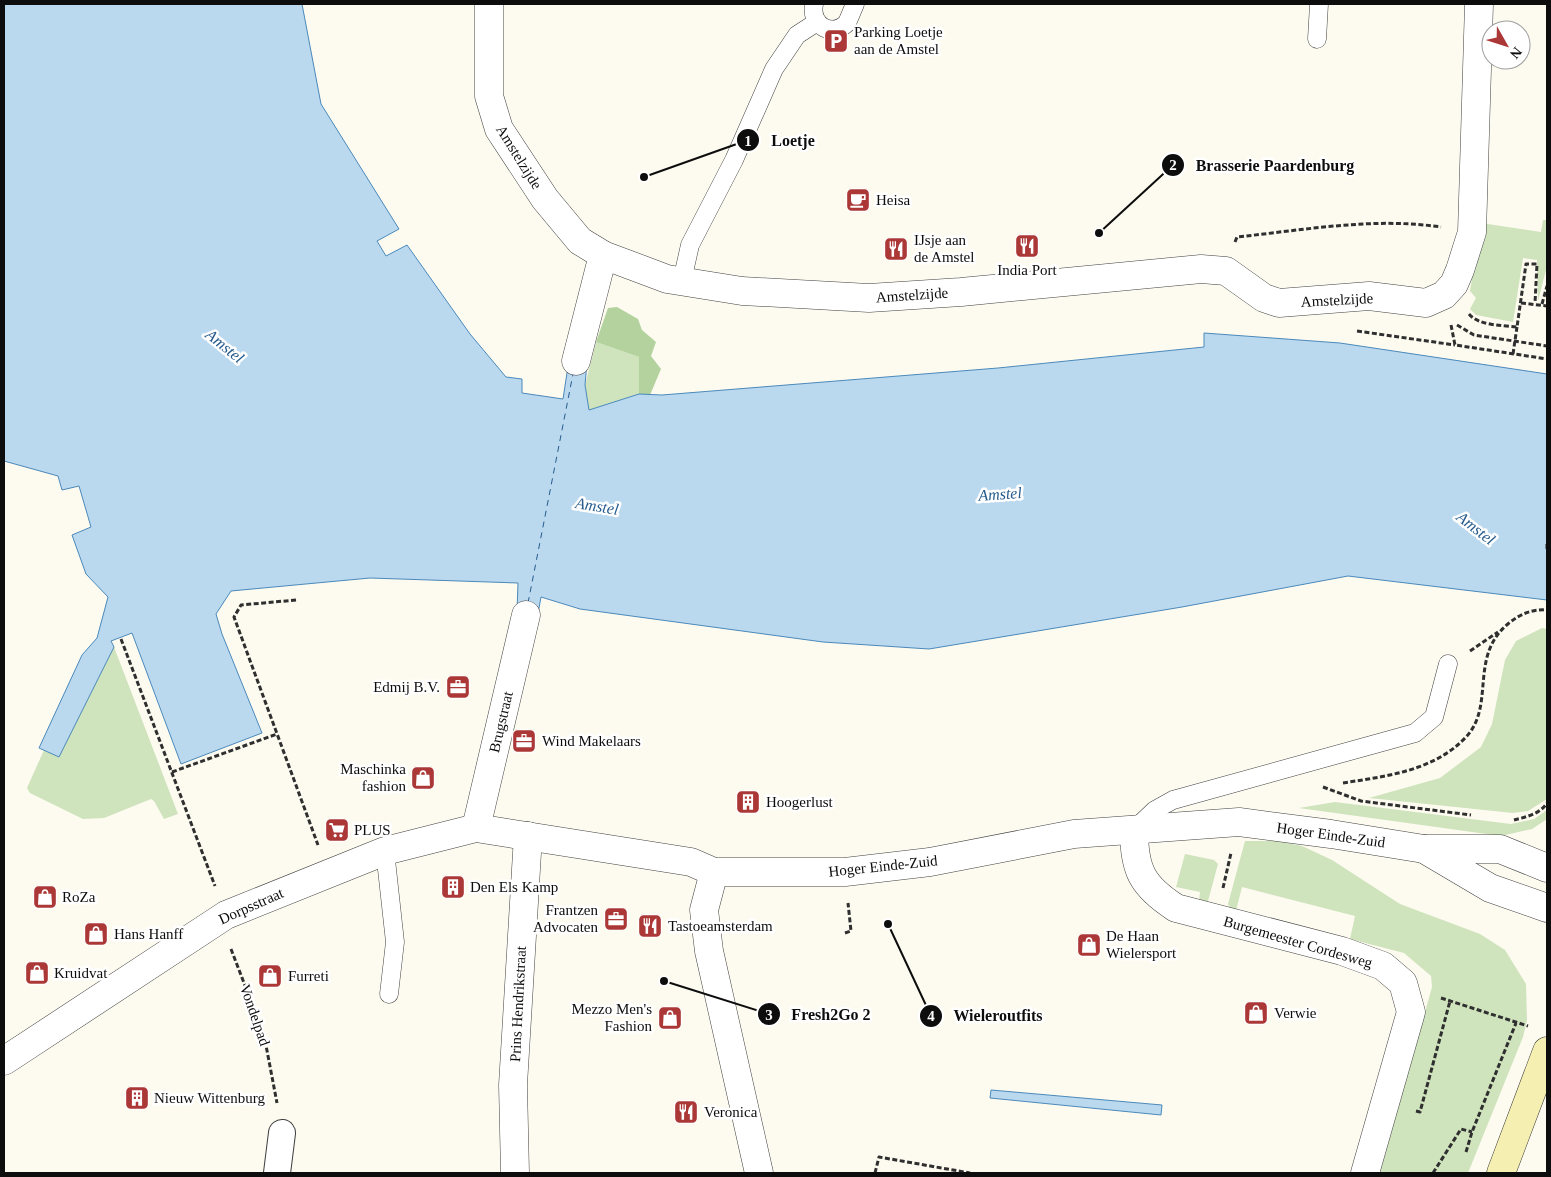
<svg xmlns="http://www.w3.org/2000/svg" width="1551" height="1177" viewBox="0 0 1551 1177" font-family="Georgia,serif">
<style>
.green{fill:#cfe3bd}
.forest{fill:#b3d29e}
.water{fill:#bad8ee;stroke:#4a89bb}
.lines{fill:none;stroke-linecap:round;stroke-linejoin:round}
.ferry{stroke:#265c8e;stroke-width:1;stroke-dasharray:6 5;stroke-linecap:butt}
.service-casing{stroke:#404040;stroke-width:19}
.pedestrian-casing{stroke:#404040;stroke-width:28}
.minor-casing{stroke:#404040;stroke-width:29}
.secondary-casing{stroke:#2f2f2f;stroke-width:29}
.path{stroke:#2f2f2f;stroke-width:3;stroke-dasharray:5 2.5;stroke-linecap:butt}
.service{stroke:#fff;stroke-width:18}
.pedestrian{stroke:#fff;stroke-width:26}
.minor{stroke:#fff;stroke-width:28}
.secondary{stroke:#f5f0b2;stroke-width:28}
.labels{text-anchor:middle;dominant-baseline:central;stroke-width:5;stroke-linejoin:round;paint-order:stroke}
.poi-label{font-size:15px;fill:#0d0d0d;stroke:#fff;text-anchor:start}
.street-label{font-size:15px;fill:#0d0d0d;stroke:#fff}
.water-label{font-size:16px;font-style:italic;fill:#265c8e;stroke:#fff}
.leader{fill:none;stroke:#0d0d0d;stroke-width:2}
.callout-dot{fill:#0d0d0d;stroke:#fff;stroke-width:2}
.mark-label{font-size:15px;text-anchor:middle;font-weight:bold;fill:#fff}
.callout-label{font-size:16px;text-anchor:middle;font-weight:bold;fill:#0d0d0d;stroke:#fff;stroke-width:5;stroke-linejoin:round;paint-order:stroke}
</style>
<rect width="100%" height="100%" fill="#fdfbef"/>
<g class="green">
<path d="M1543 220H1547V266L1538 301 1537 260 1523 258 1513 322 1476 315 1470 309 1476 298 1470 291 1481 223 1541 232Z"/>
<path d="M596 342 639 357V394L589 410 585 385Z"/>
<path d="M1542 628 1547 629V799L1528 811 1513 813 1369 798 1440 778 1481 747 1492 724 1505 660 1516 641Z"/>
<path d="M114 647 178 814 164 819 154 801 151 799 104 818 83 819 30 793 27 788 44 750 59 756Z"/>
<path d="M1335 802 1511 824 1534 819 1547 810V819L1532 829 1501 836 1299 808Z"/>
<path d="M1245 841H1279L1302 846 1332 860 1400 904 1480 934 1505 950 1526 984 1527 1020 1523 1037 1468 1173H1380L1432 987 1431 976 1404 953 1350 939 1355 916 1242 887 1236 911 1230 909 1228 904Z"/>
<path d="M1185 854 1214 860 1218 864 1208 901 1205 903 1199 901 1200 892 1176 887Z"/>
</g>
<path class="forest" d="M617 307 638 319 642 330 656 342 651 356 661 369 650 395 639 394V357L596 342 608 308Z"/>
<g class="water">
<path d="M4 4H302L321 104 399 229 377 241 386 256 407 245 470 334 506 377 522 379V393L563 399 569 360 587 362 585 385 589 410 639 394 662 395 998 368 1204 347V333L1340 343 1547 374V600L1348 576 1182 607 929 649 823 642 580 609 541 597 537 619 517 611 518 583 370 578 231 591 216 614 222 634 262 733 181 764 132 633 111 641 114 647 59 757 39 748 82 655 97 638 108 597 86 574 72 535 91 527 79 486 62 490 58 476 4 461Z"/>
<path d="M991 1090 1162 1105 1161 1115 990 1098Z"/>
</g>
<g class="lines">
<path class="ferry" d="M528 603 573 374"/>
<defs>
<g id="service">
<path d="M814 4C810 25 831 38 847 23L855 4"/>
<path d="M1317 39 1319 4"/>
<path d="M682 281 690 245 734 160 774 69 797 35 817 22"/>
<path d="M1134 830 1155 810 1173 800 1415 733 1434 717 1448 664"/>
<path d="M385 851 395 942 389 994"/>
</g>
<path id="pedestrian" d="M277 1173 282 1133"/>
<g id="minor">
<path d="M489 4V96L499 129 545 199 580 241 603 255 667 279 742 291 869 298 961 292 1201 269 1226 271 1264 298 1279 303 1369 296 1426 303 1444 295 1454 284 1460 270 1472 232 1479 4"/>
<path d="M576 361 603 255"/>
<path d="M476 828 526 615"/>
<path d="M1134 830C1134 870 1142 886 1176 908L1342 951 1383 966 1403 983 1411 1012 1365 1173"/>
<path d="M1424 849 1490 888 1547 908"/>
<path d="M714 872 704 910 709 951 759 1173"/>
<path d="M4 1061 226 915 385 851 476 828 691 862 714 872H845L930 862 1074 834 1239 822 1331 834 1424 849H1500L1547 868"/>
<path d="M515 1173 513 1085 528 836"/>
</g>
<path id="secondary" d="M1501 1173 1547 1051"/>
</defs>
<use href="#service" class="service-casing"/>
<use href="#pedestrian" class="pedestrian-casing"/>
<use href="#minor" class="minor-casing"/>
<use href="#secondary" class="secondary-casing"/>
<g class="path">
<path d="M1235 242 1237 237C1304 230 1374 217 1441 227"/>
<path d="M1521 303 1547 306"/>
<path d="M1542 304 1547 286"/>
<path d="M1469 314C1479 326 1502 325 1517 327L1526 264H1537L1535 303"/>
<path d="M1451 325 1455 345 1547 359"/>
<path d="M1457 325 1474 335 1547 346"/>
<path d="M1357 331 1455 345"/>
<path d="M1513 354 1517 327"/>
<path d="M1547 549V543"/>
<path d="M296 600 241 605 234 617 318 845"/>
<path d="M121 639 215 886"/>
<path d="M1470 651 1498 632"/>
<path d="M172 772 277 734"/>
<path d="M1343 783C1387 776 1434 771 1466 737 1496 705 1468 656 1509 623 1520 614 1532 609 1547 610"/>
<path d="M1323 787 1361 801 1471 815"/>
<path d="M1514 820C1526 817 1540 814 1547 803"/>
<path d="M1223 888 1231 853"/>
<path d="M845 933 851 931 848 903"/>
<path d="M231 949 264 1035 277 1103"/>
<path d="M1441 998 1528 1026"/>
<path d="M1416 1111 1420 1112 1450 1001"/>
<path d="M1466 1152 1472 1132 1516 1023"/>
<path d="M875 1173 879 1157 970 1173"/>
<path d="M1433 1173 1461 1129 1472 1132"/>
</g>
<use href="#service" class="service"/>
<use href="#pedestrian" class="pedestrian"/>
<use href="#minor" class="minor"/>
<use href="#secondary" class="secondary"/>
</g>
<defs>
<symbol id="parking-square" viewBox="-11 -11 22 22"><rect x="-9" y="-9" width="18" height="18" rx="4" fill="#ab3737" stroke="#fff"/><path d="M-3.5-5.5H1a3.5 3.5 0 0 1 0 7H-1V5.5H-3.5ZM-1-3.4V-.6H.8a1.4 1.4 0 0 0 0-2.8Z" fill="#fff"/></symbol>
<symbol id="cafe-square" viewBox="-11 -11 22 22"><rect x="-9" y="-9" width="18" height="18" rx="4" fill="#ab3737" stroke="#fff"/><path d="M-5.5-4.5H6V0H3Q3 3.5 0 3.5H-2.5Q-5.5 3.5-5.5 0ZM3-3.2v2h1.7v-2ZM-6 4.5H4V6H-6Z" fill="#fff"/></symbol>
<symbol id="restaurant-square" viewBox="-11 -11 22 22"><rect x="-9" y="-9" width="18" height="18" rx="4" fill="#ab3737" stroke="#fff"/><path d="M-5-6h1v4h1v-4h1v4h1v-4h1v5L-1.5 .5V6h-2V.5L-5-1ZM5-6V6H3V1.5H1.5Q1.5-4 5-6Z" fill="#fff"/></symbol>
<symbol id="office-square" viewBox="-11 -11 22 22"><rect x="-9" y="-9" width="18" height="18" rx="4" fill="#ab3737" stroke="#fff"/><path d="M-6-3h4V-5.5h4V-3h4V5H-6ZM-1-4.5V-3h2v-1.5ZM-6 0V1H6V0Z" fill="#fff"/></symbol>
<symbol id="shop-square" viewBox="-11 -11 22 22"><rect x="-9" y="-9" width="18" height="18" rx="4" fill="#ab3737" stroke="#fff"/><path d="M-5-2.5h2.3a2.7 3.5 0 0 1 5.4 0H5L5.5 6h-11ZM-1.5-2.5h3a1.5 2.3 0 0 0-3 0Z" fill="#fff"/></symbol>
<symbol id="building-square" viewBox="-11 -11 22 22"><rect x="-9" y="-9" width="18" height="18" rx="4" fill="#ab3737" stroke="#fff"/><path d="M-4-6H4V6H1V3H-1V6H-4ZM-2.5-4.3h1.7v1.8h-1.7ZM.8-4.3h1.7v1.8H.8ZM-2.5-1h1.7V.8h-1.7ZM.8-1h1.7V.8H.8Z" fill="#fff"/></symbol>
<symbol id="supermarket-square" viewBox="-11 -11 22 22"><rect x="-9" y="-9" width="18" height="18" rx="4" fill="#ab3737" stroke="#fff"/><path d="M-6-5.5h2.5l.6 2H6L4.5 2H-2.5L-4.4-4H-6ZM-1.5 3.2a1.3 1.3 0 1 0 .1 0ZM3 3.2a1.3 1.3 0 1 0 .1 0Z" fill="#fff"/></symbol>
</defs>
<g fill-rule="evenodd">
<use href="#parking-square" x="822" y="27" width="28" height="28"/>
<use href="#cafe-square" x="844" y="186" width="28" height="28"/>
<use href="#restaurant-square" x="1013" y="232" width="28" height="28"/>
<use href="#restaurant-square" x="882" y="235" width="28" height="28"/>
<use href="#office-square" x="444" y="673" width="28" height="28"/>
<use href="#office-square" x="510" y="727" width="28" height="28"/>
<use href="#shop-square" x="409" y="764" width="28" height="28"/>
<use href="#building-square" x="734" y="788" width="28" height="28"/>
<use href="#supermarket-square" x="323" y="816" width="28" height="28"/>
<use href="#building-square" x="439" y="873" width="28" height="28"/>
<use href="#shop-square" x="31" y="883" width="28" height="28"/>
<use href="#office-square" x="602" y="905" width="28" height="28"/>
<use href="#restaurant-square" x="636" y="912" width="28" height="28"/>
<use href="#shop-square" x="82" y="920" width="28" height="28"/>
<use href="#shop-square" x="1075" y="931" width="28" height="28"/>
<use href="#shop-square" x="23" y="959" width="28" height="28"/>
<use href="#shop-square" x="256" y="962" width="28" height="28"/>
<use href="#shop-square" x="1242" y="999" width="28" height="28"/>
<use href="#shop-square" x="656" y="1004" width="28" height="28"/>
<use href="#building-square" x="123" y="1084" width="28" height="28"/>
<use href="#restaurant-square" x="672" y="1098" width="28" height="28"/>
</g>
<g class="labels">
<g class="poi-label">
<text x="854" y="32">Parking Loetje<tspan x="854" dy="17">aan de Amstel</tspan></text>
<text x="876" y="200">Heisa</text>
<text x="914" y="240">IJsje aan<tspan x="914" dy="17">de Amstel</tspan></text>
<text x="1027" y="270" text-anchor="middle">India Port</text>
<text x="440" y="687" text-anchor="end">Edmij B.V.</text>
<text x="542" y="741">Wind Makelaars</text>
<text x="406" y="769" text-anchor="end">Maschinka<tspan x="406" dy="17">fashion</tspan></text>
<text x="766" y="802">Hoogerlust</text>
<text x="354" y="830">PLUS</text>
<text x="470" y="887">Den Els Kamp</text>
<text x="62" y="897">RoZa</text>
<text x="598" y="910" text-anchor="end">Frantzen<tspan x="598" dy="17">Advocaten</tspan></text>
<text x="668" y="926">Tastoeamsterdam</text>
<text x="114" y="934">Hans Hanff</text>
<text x="1106" y="936">De Haan<tspan x="1106" dy="17">Wielersport</tspan></text>
<text x="54" y="973">Kruidvat</text>
<text x="288" y="976">Furreti</text>
<text x="652" y="1009" text-anchor="end">Mezzo Men's<tspan x="652" dy="17">Fashion</tspan></text>
<text x="1274" y="1013">Verwie</text>
<text x="154" y="1098">Nieuw Wittenburg</text>
<text x="704" y="1112">Veronica</text>
</g>
<g class="street-label">
<text transform="translate(519 157) rotate(58)">Amstelzijde</text>
<text transform="translate(912 295) rotate(-4)">Amstelzijde</text>
<text transform="translate(1337 300) rotate(-3)">Amstelzijde</text>
<text transform="translate(501 722) rotate(-77)">Brugstraat</text>
<text transform="translate(1331 835) rotate(8)">Hoger Einde-Zuid</text>
<text transform="translate(883 866) rotate(-6)">Hoger Einde-Zuid</text>
<text transform="translate(251 906) rotate(-24)">Dorpsstraat</text>
<text transform="translate(1298 942) rotate(16)">Burgemeester Cordesweg</text>
<text transform="translate(518 1004) rotate(-87)">Prins Hendrikstraat</text>
<text transform="translate(255 1015) rotate(71)">Vondelpad</text>
</g>
<g class="water-label">
<text transform="translate(225 346) rotate(39)">Amstel</text>
<text transform="translate(1000 494) rotate(-4)">Amstel</text>
<text transform="translate(597 506) rotate(9)">Amstel</text>
<text transform="translate(1476 528) rotate(38)">Amstel</text>
</g>
</g>
<path class="leader" d="M644 177L748 140M1099 233L1173 165M664 981L769 1014M888 924L931 1016"/>
<g class="callout-dot">
<circle cx="644" cy="177" r="5"/>
<circle cx="1099" cy="233" r="5"/>
<circle cx="664" cy="981" r="5"/>
<circle cx="888" cy="924" r="5"/>
<circle cx="748" cy="140" r="12"/>
<circle cx="1173" cy="165" r="12"/>
<circle cx="769" cy="1014" r="12"/>
<circle cx="931" cy="1016" r="12"/>
</g>
<g class="mark-label">
<text x="748" y="146">1</text>
<text x="1173" y="170">2</text>
<text x="769" y="1020">3</text>
<text x="931" y="1021">4</text>
</g>
<g class="callout-label">
<text x="793" y="146">Loetje</text>
<text x="1275" y="171">Brasserie Paardenburg</text>
<text x="831" y="1020">Fresh2Go 2</text>
<text x="998" y="1021">Wieleroutfits</text>
</g>
<rect width="1551" height="1177" fill="none" stroke="#0d0d0d" stroke-width="10"/>
<g transform="translate(1506 45) rotate(129)"><circle r="24" fill="#ffffff" stroke="#9e9e9e"/>
<path d="M0-4L9 19L0 12L-9 19Z" fill="#ab3737"/>
<text y="-8" font-size="14" font-weight="bold" text-anchor="middle" fill="#0d0d0d">N</text>
</g>
</svg>
